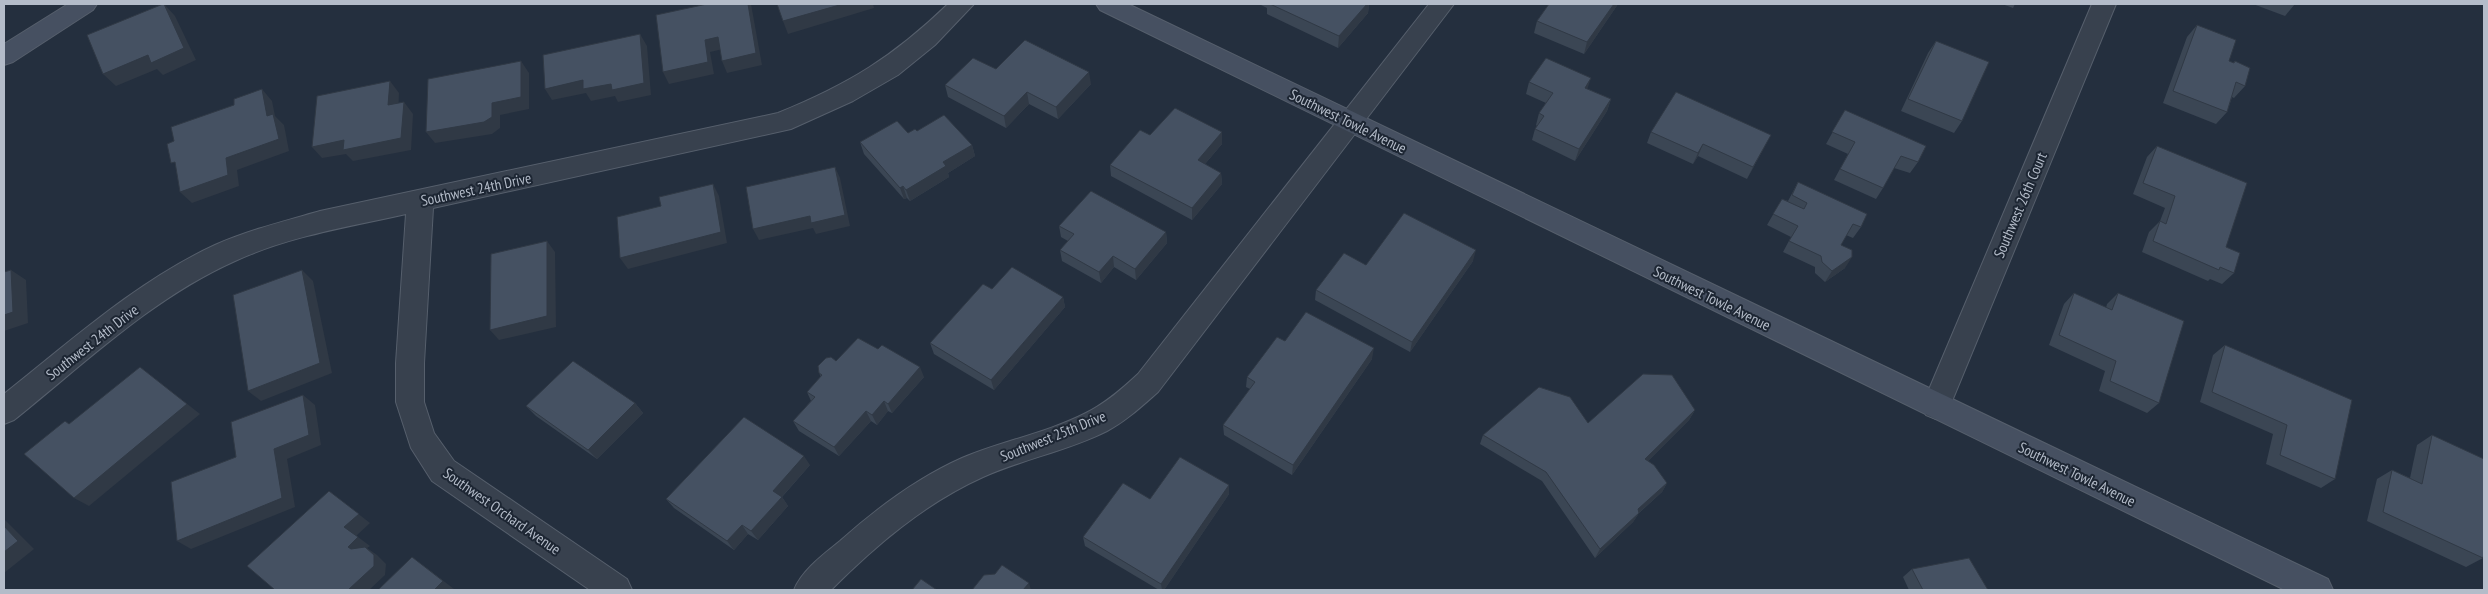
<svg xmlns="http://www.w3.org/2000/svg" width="2488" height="594" viewBox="0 0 2488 594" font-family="'PT Sans Narrow',sans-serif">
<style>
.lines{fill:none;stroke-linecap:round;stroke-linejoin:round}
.street-casing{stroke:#565f6c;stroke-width:2}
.secondary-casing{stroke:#565f6c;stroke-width:2}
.street{fill:#38414e;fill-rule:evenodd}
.secondary{fill:#465061;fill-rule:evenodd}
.wall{fill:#3b4654}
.shaded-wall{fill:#303945}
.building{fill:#455162;stroke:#303945}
.labels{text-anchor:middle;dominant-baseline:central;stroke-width:4;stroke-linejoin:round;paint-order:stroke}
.street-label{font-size:15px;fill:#b4bcc9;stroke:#1d2633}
</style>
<rect width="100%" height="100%" fill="#242f3e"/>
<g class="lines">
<defs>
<g id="street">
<path d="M948 4H974L935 45 898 75 853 101 791 129 433 208 424 363V402L434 433 454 461 627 579 632 590H590L432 481 411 448 396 402V363L406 214C348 227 289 236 235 261 152 298 84 364 14 420L4 424V394C71 341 137 281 215 245 249 230 285 221 320 211L778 113C849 84 893 57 948 4Z"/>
<path d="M1429 4H1454L1158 392C1142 406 1126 421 1107 431 1067 451 1023 459 983 477 925 503 875 546 831 590H794C802 570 824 554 840 541 877 508 917 478 962 458 1002 441 1047 433 1086 413 1106 403 1122 389 1138 374Z"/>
<path d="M2092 4H2116L1950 406 1946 415 1936 419 1926 415 1922 406Z"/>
</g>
<g id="secondary">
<path d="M68 4H97L93 10 13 62 4 65V44Z"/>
<path d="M1096 4H1128L2328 579 2333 590H2285L1100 10Z"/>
</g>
</defs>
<use href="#street" class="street-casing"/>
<use href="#secondary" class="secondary-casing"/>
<use href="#street" class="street"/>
<use href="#secondary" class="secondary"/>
</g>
<g class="wall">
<path d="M1259 4H1369L1368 13 1338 48 1267 14V8Z"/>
<path d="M1549 4H1618L1584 54 1534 33 1537 21Z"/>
<path d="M2002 4H2015L2013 8Z"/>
<path d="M2253 4H2295L2285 16Z"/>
<path d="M2197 25 2229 61 2233 63 2235 61 2245 86 2234 98 2232 97 2227 112 2216 124 2163 103 2187 37Z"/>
<path d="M1936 41 1962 121 1954 133 1901 111 1928 53Z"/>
<path d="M996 69 1091 84 1058 119 1029 104 1006 128 948 97 945 85Z"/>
<path d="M1529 82 1588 89 1611 99 1607 111 1575 161 1532 140 1535 129 1537 126 1536 125 1539 113 1546 103 1526 94Z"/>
<path d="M1845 110 1918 162 1910 173 1894 168 1883 188 1876 199 1834 180 1848 154 1826 144Z"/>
<path d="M917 131 972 145 975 156 948 173 949 177 910 201 907 198 904 199 864 154 860 142Z"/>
<path d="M1222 132V144L1205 164 1221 173 1222 184 1192 220 1111 176 1110 165 1150 135Z"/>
<path d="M1651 132 1765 146 1747 179 1698 156 1693 164 1647 143Z"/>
<path d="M2157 146 2226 247 2234 273 2222 284 2210 279 2208 281 2142 252 2149 232 2160 221 2165 208 2133 194 2147 157Z"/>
<path d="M1798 182 1861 227 1853 238 1846 235 1841 245 1845 268 1825 282 1815 273V267L1783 252 1791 237 1767 225 1782 199 1788 201Z"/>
<path d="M1059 226 1166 232 1167 243 1136 280 1114 267 1101 283 1062 261 1060 250 1068 241 1061 237Z"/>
<path d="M1473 261 1410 352 1315 300 1316 290 1366 265Z"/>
<path d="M992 289 1063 297 1065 307 994 390 934 354 930 343Z"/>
<path d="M2074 293 2106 308 2107 304 2118 293 2159 403 2147 413 2099 391 2105 371 2049 345 2064 304Z"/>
<path d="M1285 341 1372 359 1292 475 1224 435 1223 425 1250 389 1246 387 1247 377Z"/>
<path d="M2225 345 2335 479 2321 488 2266 464 2273 434 2200 402 2213 355Z"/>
<path d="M836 361 924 377 892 413 888 411 877 425 871 421 839 456 799 431 793 421 811 401 807 392 821 377 819 373Z"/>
<path d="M635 403 643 413 597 459 536 416 526 406Z"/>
<path d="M1695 410 1689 420 1648 461 1667 483 1662 492 1639 513 1633 522 1595 558 1542 481 1480 444 1483 435Z"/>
<path d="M2432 435 2483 558 2466 567 2367 521 2377 479 2392 470 2410 478 2417 445Z"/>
<path d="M810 465 782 497 788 506 758 540 748 534 734 550 674 508 666 499Z"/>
<path d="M1229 485V494L1164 590H1159L1085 546 1083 537Z"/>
<path d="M1912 569 1988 590H1909L1903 577Z"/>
</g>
<g class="shaded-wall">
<path d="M164 4 175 16 196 60 163 75 157 69 116 86 103 74 148 55Z"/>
<path d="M748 4H751L762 65 727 73 722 61Z"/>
<path d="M843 4H873L874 8 788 34 783 21Z"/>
<path d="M1367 4H1369L1368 13 1338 48 1339 36Z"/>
<path d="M1614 4H1618L1584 54 1587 42Z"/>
<path d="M640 34 647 46 651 95 618 102 615 96 591 101 586 93 552 100 545 89 583 80Z"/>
<path d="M718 37 723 49 710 52 714 74 669 84 663 72 705 40Z"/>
<path d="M521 61 529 73V109L500 115V128L492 134 435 143 426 132 492 103Z"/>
<path d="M1089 72 1091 84 1058 119 1056 107Z"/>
<path d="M1591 78 1587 90 1585 88Z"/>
<path d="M390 81 399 93 398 117 388 105Z"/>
<path d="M262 89 272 101 275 116 284 125 289 151 237 170 239 186 192 203 180 192 226 158 267 116Z"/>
<path d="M1027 92 1029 104 1006 128 1004 116Z"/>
<path d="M1611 99 1607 111 1575 161 1579 149Z"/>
<path d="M404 102 413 114 411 150 353 161 346 154 322 158 312 147Z"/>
<path d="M1222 132V144L1198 172V160Z"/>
<path d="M1771 135 1747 179 1753 167Z"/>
<path d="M1703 144 1698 156 1693 164 1698 153Z"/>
<path d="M972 145 975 156 948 173 949 177 910 201 906 190 943 162Z"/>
<path d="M835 167 840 178 850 226 816 234 813 228 759 240 753 229Z"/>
<path d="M1221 173 1222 184 1192 220V208Z"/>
<path d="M713 184 719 196 727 243 628 269 620 258Z"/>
<path d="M903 186 907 198 904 199 900 188Z"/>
<path d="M1166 232 1167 243 1136 280 1135 269Z"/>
<path d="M547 241 555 252 556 327 499 340 490 330Z"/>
<path d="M1476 250 1473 261 1410 352 1412 342Z"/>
<path d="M1113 256 1114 267 1101 283 1099 272Z"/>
<path d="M1852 257 1845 268 1825 282 1832 271Z"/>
<path d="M11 270 26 280 28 323 4 331V315Z"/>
<path d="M302 270 313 281 332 373 261 401 248 391Z"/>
<path d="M1063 297 1065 307 994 390 991 380Z"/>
<path d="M1374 348 1372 359 1292 475 1293 465Z"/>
<path d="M140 367 200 414 89 506 74 498Z"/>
<path d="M920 367 924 377 892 413 888 404Z"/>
<path d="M303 395 315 405 321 445 287 459 295 507 191 549 177 541 274 449Z"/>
<path d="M884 401 888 411 877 425 872 415Z"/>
<path d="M635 403 643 413 597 459 588 450Z"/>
<path d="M1695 410 1689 420 1640 469 1645 459Z"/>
<path d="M866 411 871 421 839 456 834 447Z"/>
<path d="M804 456 810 465 779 500 773 491Z"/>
<path d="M1667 483 1662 492 1633 518 1638 509Z"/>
<path d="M1229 485V494L1164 590H1162L1161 584Z"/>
<path d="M329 491 370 523 356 536 344 527Z"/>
<path d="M782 497 788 506 758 540 751 531Z"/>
<path d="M1639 513 1633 522 1595 558 1600 549Z"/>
<path d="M4 519 34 549 4 573Z"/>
<path d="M742 525 748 534 734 550 727 541Z"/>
<path d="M358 537 370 546 367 548 377 555 386 564 385 575 369 590H348L360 555 348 547Z"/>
<path d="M423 565 454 589 453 590H434Z"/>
<path d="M1029 583 1031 590H1023Z"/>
</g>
<g class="building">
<path d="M163 4H164L184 48 151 63 148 55 103 74 87 35Z"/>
<path d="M707 4H748L756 53 722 61 718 37 705 40 708 62 663 72 656 15Z"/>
<path d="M777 4H843L783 21Z"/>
<path d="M1270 4H1367L1339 36Z"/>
<path d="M1549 4H1614L1587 42 1537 21Z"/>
<path d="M2197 25 2236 40 2229 61 2234 63 2235 61 2250 68 2245 86 2236 82 2227 112 2173 91Z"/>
<path d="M640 34 644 83 612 90 611 84 583 89V80L545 89 543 55Z"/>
<path d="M1025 40 1089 72 1056 107 1027 92 1004 116 945 85 973 58 996 69Z"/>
<path d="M1936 41 1989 62 1962 121 1908 99Z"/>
<path d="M1546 58 1591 78 1585 88 1611 99 1579 149 1535 129 1544 116 1539 113 1553 93 1529 82Z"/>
<path d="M521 61V97L492 103V117L484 122 426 132 428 79Z"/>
<path d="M390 81 388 105 404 102 401 138 343 150 344 140 312 147 317 96Z"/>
<path d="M262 89 267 116 273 114 279 139 226 158 228 175 180 192 175 162 171 163 167 144 174 141 171 127 234 105V99Z"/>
<path d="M1676 92 1771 135 1753 167 1703 144 1698 153 1651 132Z"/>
<path d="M1175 108 1222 132 1198 160 1221 173 1192 208 1110 165 1140 130 1150 135Z"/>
<path d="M1845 110 1926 146 1918 162 1901 156 1883 188 1840 169 1855 142 1832 132Z"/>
<path d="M944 115 972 145 943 162 946 166 906 190 903 186 900 188 860 142 897 121 908 133 915 129 917 131Z"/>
<path d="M2157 146 2247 183 2226 247 2240 253 2234 273 2220 267 2219 270 2153 241 2160 221 2166 224 2175 196 2143 183Z"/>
<path d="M835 167 845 215 811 223 810 216 753 229 746 187Z"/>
<path d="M1798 182 1867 214 1861 227 1853 224 1841 245 1852 250V257L1832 271 1822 262 1821 256 1789 241 1798 226 1773 214 1782 199 1804 209 1807 203 1792 195Z"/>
<path d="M713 184 721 232 620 258 617 217 661 206 659 197Z"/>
<path d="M1091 191 1166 232 1135 269 1113 256 1099 272 1060 250 1074 234 1059 226Z"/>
<path d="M1404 213 1476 250 1412 342 1316 290 1344 253 1366 265Z"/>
<path d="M547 241V316L490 330 491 254Z"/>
<path d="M1012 267 1063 297 991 380 930 343 983 284 992 289Z"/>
<path d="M11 270 13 312 4 315V272Z"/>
<path d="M302 270 320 363 248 391 233 295Z"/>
<path d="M2074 293 2112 310 2118 293 2184 321 2159 403 2110 381 2116 361 2059 335Z"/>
<path d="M1306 312 1374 348 1293 465 1223 425 1255 382 1247 377 1277 337 1285 341Z"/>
<path d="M858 338 878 349 882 345 920 367 888 404 884 401 872 415 866 411 834 447 793 421 815 397 807 392 822 375 819 373 818 366 826 358 831 357 836 361Z"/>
<path d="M2225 345 2352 400 2335 479 2280 455 2287 425 2212 392Z"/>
<path d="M573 361 635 403 588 450 526 406Z"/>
<path d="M140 367 187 404 74 498 24 454 65 421 69 424Z"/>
<path d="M1643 374 1672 375 1695 410 1645 459 1654 465 1667 483 1638 509 1639 513 1600 549 1546 472 1483 435 1539 387 1570 397 1588 423Z"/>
<path d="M303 395 309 435 274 449 282 498 177 541 171 482 236 457 231 422Z"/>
<path d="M744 417 804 456 773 491 782 497 751 531 742 525 727 541 666 499Z"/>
<path d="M2432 435 2484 459V553L2483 558 2383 512 2392 470 2422 484Z"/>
<path d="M1180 457 1229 485 1161 584 1083 537 1123 483 1150 499Z"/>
<path d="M329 491 359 514 344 527 358 537 348 547 351 549 365 547 374 555V566L348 590H275L247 566Z"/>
<path d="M4 526 18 541 4 552Z"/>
<path d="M412 557 443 581 434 590H378Z"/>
<path d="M1969 558 1988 590H1923L1912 569Z"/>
<path d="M1002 565 1029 583 1023 590H972L984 575 995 574Z"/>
<path d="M921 579 937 590H912Z"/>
</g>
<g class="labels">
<g class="street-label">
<text transform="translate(1348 121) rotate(26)">Southwest Towle Avenue</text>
<text transform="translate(476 189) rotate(-12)">Southwest 24th Drive</text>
<text transform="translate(2020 205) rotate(-67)">Southwest 26th Court</text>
<text transform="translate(1712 298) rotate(26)">Southwest Towle Avenue</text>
<text transform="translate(92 342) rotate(-38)">Southwest 24th Drive</text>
<text transform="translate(1053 436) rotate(-22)">Southwest 25th Drive</text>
<text transform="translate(2077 474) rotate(26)">Southwest Towle Avenue</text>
<text transform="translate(502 511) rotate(35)">Southwest Orchard Avenue</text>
</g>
</g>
<rect width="2488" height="594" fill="none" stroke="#b4bcc9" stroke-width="10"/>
</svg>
